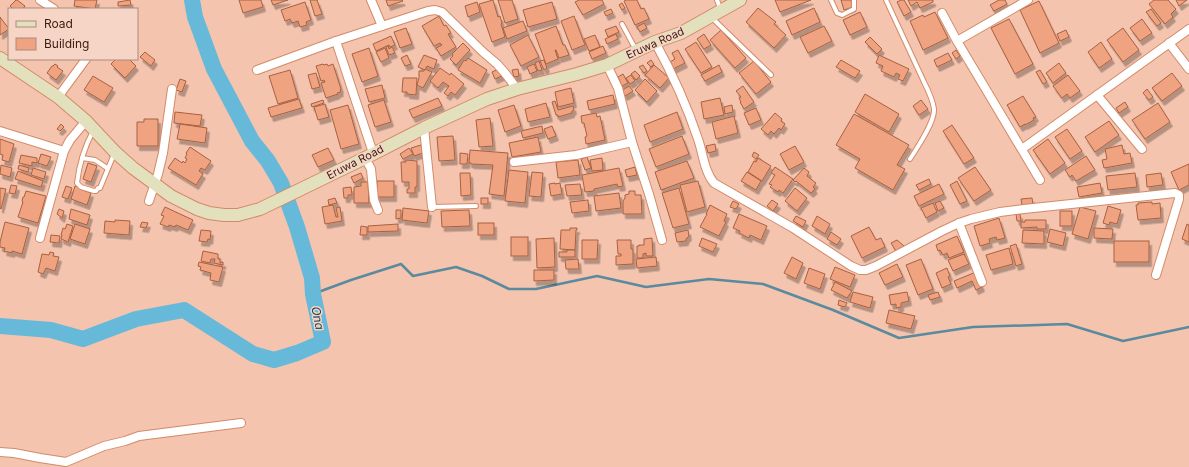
<svg xmlns="http://www.w3.org/2000/svg" width="1189" height="467" viewBox="0 0 1189 467" font-family="Inter,sans-serif">
<style>
.lines{fill:none;stroke-linecap:round;stroke-linejoin:round}
.stream{stroke:#598a9d;stroke-width:2.5}
.river{stroke:#66b9d9;stroke-width:16}
.building{fill:#f0a380;stroke:#a86140;filter:url(#shadow)}
.service-casing{stroke:#d48a67;stroke-width:6}
.minor-casing{stroke:#d48a67;stroke-width:10}
.secondary-casing{stroke:#d48a67;stroke-width:14}
.service{stroke:#fff;stroke-width:4}
.minor{stroke:#fff;stroke-width:8}
.secondary{stroke:#e3e1bd;stroke-width:12}
.labels{text-anchor:middle;dominant-baseline:central;stroke-width:3;stroke-linejoin:round;paint-order:stroke}
.street-label{font-size:11px;fill:#3b1d10;stroke:#f6d5c7}
.water-label{font-size:12px;font-style:italic;fill:#214755;stroke:#f6d5c7}
</style>
<defs>
<filter id="shadow"><feDropShadow dx="2.5" dy="4.5" stdDeviation="0" flood-color="#0004"/></filter>
</defs>
<rect width="100%" height="100%" fill="#f4c4af"/>
<g class="lines">
<path class="stream" d="M313 294 351 280 401 264 413 276 456 267 482 276 509 289H536L597 276 646 287 709 279 763 284 833 310 899 338 973 327 1067 324 1123 341 1189 327"/>
<path class="river" d="M0 326 51 330 83 339 136 319 184 310 253 354 274 360 297 353 323 342 313 294 312 278 297 227 281 183 268 161 252 141 214 69 195 17 192 0"/>
</g>
<g class="building">
<path d="M16 0H17L25 6 23 9H13L10 6Z"/>
<path d="M75 0H97L95 9 74 6Z"/>
<path d="M130 0 131 5 118 6V2Z"/>
<path d="M239 0H261L263 7 243 13Z"/>
<path d="M271 0H288L273 5Z"/>
<path d="M310 0H317L322 14 315 16Z"/>
<path d="M386 0H402L403 1 388 6Z"/>
<path d="M493 0 498 17 500 16 502 23 501 24 505 37 492 42 479 4Z"/>
<path d="M498 0H512L518 19 505 23Z"/>
<path d="M579 0H602L604 4 583 15 575 2Z"/>
<path d="M626 0H637L641 9 644 8 649 19 635 25 624 1Z"/>
<path d="M775 0H811L780 12Z"/>
<path d="M841 0H851L853 7 844 10Z"/>
<path d="M901 0H904L911 12 904 16 897 2Z"/>
<path d="M908 0H933V2L920 8 917 2 911 6Z"/>
<path d="M999 0H1005L1007 4 994 11 990 5Z"/>
<path d="M1154 0H1168L1176 9 1171 14 1173 17 1165 24 1149 4Z"/>
<path d="M1176 0H1187L1179 6Z"/>
<path d="M1039 1 1059 43 1040 53 1020 10Z"/>
<path d="M305 2 311 20 306 22 307 25 300 27 298 21 292 23 290 19 285 21 281 10Z"/>
<path d="M477 2 480 12 468 17 465 6Z"/>
<path d="M552 2 557 19 528 27 523 10Z"/>
<path d="M622 3 625 8 622 10 619 5Z"/>
<path d="M758 8 776 22 774 24 786 35 774 48 746 22Z"/>
<path d="M814 8 820 22 792 35 786 21Z"/>
<path d="M611 9 613 13 606 16 604 12Z"/>
<path d="M1151 9 1161 23 1157 26 1146 12Z"/>
<path d="M860 12 867 27 850 35 843 20Z"/>
<path d="M935 12 948 38 923 50 910 21 923 15 924 17Z"/>
<path d="M439 16 444 26 446 25 451 33 448 34 456 47 441 56 436 48 442 45 440 43 434 46 422 26Z"/>
<path d="M574 16 585 45 572 50 561 21Z"/>
<path d="M0 17 9 29 0 35Z"/>
<path d="M1009 19 1033 64 1015 74 991 28Z"/>
<path d="M1142 19 1152 33 1140 41 1130 28Z"/>
<path d="M523 21 527 31 507 39 503 28Z"/>
<path d="M644 23 647 28 640 32 637 27Z"/>
<path d="M556 26 563 45H565L569 55 559 58 556 50H555L558 59 546 64 535 34Z"/>
<path d="M616 26 619 32 608 37 605 30Z"/>
<path d="M824 26 832 41 808 53 800 37Z"/>
<path d="M406 28 412 44 400 48 394 32Z"/>
<path d="M1123 28 1139 50 1123 62 1107 40Z"/>
<path d="M721 30 746 58 735 68 710 40Z"/>
<path d="M1066 30 1069 37 1060 41 1057 34Z"/>
<path d="M616 34 618 39 607 44 605 39Z"/>
<path d="M704 34 711 45 704 49 697 39Z"/>
<path d="M528 35 539 57 521 66 510 45Z"/>
<path d="M595 35 600 47 589 51 584 39Z"/>
<path d="M391 36 395 45 390 47 389 45 376 51 373 44Z"/>
<path d="M870 37 882 49 877 54 865 42Z"/>
<path d="M696 42 712 67 701 73 685 49Z"/>
<path d="M1101 42 1112 59 1099 68 1088 52Z"/>
<path d="M463 43 470 50 456 65 450 59 453 56 452 54Z"/>
<path d="M388 46 389 49 392 47 395 53 389 55 386 47Z"/>
<path d="M603 46 606 53 592 59 589 52Z"/>
<path d="M369 48 378 76 362 82 352 54Z"/>
<path d="M385 48 389 58 381 62 376 52Z"/>
<path d="M678 50 685 63 673 69 670 62 675 59 672 53Z"/>
<path d="M956 50 960 56 956 59 952 53Z"/>
<path d="M145 52 155 60 151 66 140 57Z"/>
<path d="M948 53 952 60 937 67 934 60Z"/>
<path d="M407 55 411 64 405 66 401 58Z"/>
<path d="M424 55 437 60 434 69 427 66 425 70 418 67Z"/>
<path d="M879 55 909 69 903 81 898 79 900 75 896 73 894 77 881 71 883 66 876 63Z"/>
<path d="M468 58 487 70 480 83 458 70 464 60 466 61Z"/>
<path d="M116 59H129L136 66 125 78 111 64Z"/>
<path d="M544 60 547 68 544 70 540 61Z"/>
<path d="M651 60 654 64 651 67 647 63Z"/>
<path d="M841 60 860 71 855 78 836 67Z"/>
<path d="M539 61 542 70 538 71 535 63Z"/>
<path d="M754 61 771 82 756 94 739 73Z"/>
<path d="M1059 63 1066 73 1053 83 1046 73Z"/>
<path d="M55 64 58 66 57 67 63 71 56 80 47 73 52 66H53Z"/>
<path d="M323 64 324 65 327 64 328 66 333 64 341 89 340 90 341 92 337 93 338 94 326 98 321 83 325 82 324 80 321 81 316 66Z"/>
<path d="M534 64 537 71 530 74 527 67Z"/>
<path d="M643 65 647 71 644 73 639 67Z"/>
<path d="M654 65 669 78 660 88 645 75Z"/>
<path d="M719 65 722 72 705 81 701 75Z"/>
<path d="M440 68 450 75 451 73 464 84 455 95 451 92 448 96 444 93 449 86 443 82 438 88 430 81Z"/>
<path d="M501 68 504 75 495 79 492 72Z"/>
<path d="M425 69 432 72 423 88 417 85 419 78V71H424Z"/>
<path d="M518 69 519 76 514 77 512 70Z"/>
<path d="M290 70 298 98 278 104 269 76Z"/>
<path d="M1040 70 1047 82 1043 84 1036 72Z"/>
<path d="M635 71 640 76 636 80 631 74Z"/>
<path d="M316 73 320 87 312 89 308 75Z"/>
<path d="M1172 73 1182 86 1162 101 1152 88Z"/>
<path d="M623 74 628 83 622 86 618 77Z"/>
<path d="M631 75 635 81 630 84 626 78Z"/>
<path d="M1068 75 1080 91 1070 98 1067 94 1062 98 1053 86Z"/>
<path d="M93 76 113 88 104 102 84 90Z"/>
<path d="M403 78H417L416 95 407 94V92H402Z"/>
<path d="M180 79 186 81 182 92 176 90Z"/>
<path d="M645 79 657 91 647 102 635 90Z"/>
<path d="M382 85 385 98 369 102 365 89Z"/>
<path d="M629 86 633 91 625 96 621 91Z"/>
<path d="M743 86 754 102 744 109 740 102H741L739 98 741 97 736 91Z"/>
<path d="M571 88 574 103 558 107 555 92Z"/>
<path d="M1147 89 1153 97 1149 100 1143 93Z"/>
<path d="M865 94 899 114 889 132 855 112Z"/>
<path d="M613 95 615 104 589 110 587 101Z"/>
<path d="M1023 96 1036 117 1033 118 1034 120 1025 125V124L1020 127 1007 105Z"/>
<path d="M438 98 442 106 413 118 409 110Z"/>
<path d="M720 98 724 115 704 119 701 102Z"/>
<path d="M299 99 302 108 271 117 268 108Z"/>
<path d="M323 100 324 103 312 107 311 104Z"/>
<path d="M384 100 391 122 375 127 368 105Z"/>
<path d="M921 100 928 109 919 115 913 106Z"/>
<path d="M555 101 558 110 573 106 574 110 572 111V113L558 117V115H556L552 102Z"/>
<path d="M1125 102 1128 107 1119 113 1116 108Z"/>
<path d="M546 103 550 117 528 122 525 109Z"/>
<path d="M1158 103 1170 122 1145 139 1132 120Z"/>
<path d="M325 104 329 117 318 120 314 107Z"/>
<path d="M348 105 359 144 341 149 330 110Z"/>
<path d="M514 105 521 126 505 132 498 110Z"/>
<path d="M732 105 733 112 725 114 724 107Z"/>
<path d="M756 108 761 120 749 125 744 113Z"/>
<path d="M175 112 202 115 200 126 174 123Z"/>
<path d="M677 112 683 129 650 142 644 125Z"/>
<path d="M596 113 597 117 600 116 605 140 586 144 585 137 587 136 584 123H582L581 116Z"/>
<path d="M775 113 782 119 781 121 785 124 781 130 779 128 774 134 771 131 768 135 761 129Z"/>
<path d="M854 114 909 145 897 165 905 169 893 190 855 168 860 159 836 145Z"/>
<path d="M734 116 738 133 716 139 712 122Z"/>
<path d="M490 118 493 146 479 147 476 120Z"/>
<path d="M144 119H158V146H137V122H144Z"/>
<path d="M1109 121 1119 135 1095 152 1085 137Z"/>
<path d="M61 124 64 127 60 131 57 129Z"/>
<path d="M180 124 207 128 205 143 177 139Z"/>
<path d="M952 125 974 158 964 164 943 131Z"/>
<path d="M542 126 543 133 523 138 521 131Z"/>
<path d="M552 126 556 136 548 139 544 129Z"/>
<path d="M1067 129 1082 151 1070 159 1055 137Z"/>
<path d="M453 136 455 160 439 161 437 137Z"/>
<path d="M682 136 689 154 656 167 649 149Z"/>
<path d="M538 137 541 152 512 157 509 143Z"/>
<path d="M0 139 14 144 9 162 2 160 3 155 0 154Z"/>
<path d="M1048 139 1065 163 1050 174 1033 150Z"/>
<path d="M715 144 716 151 708 153 706 146Z"/>
<path d="M421 145 423 153 414 156 411 148Z"/>
<path d="M1122 145 1124 154 1130 153 1132 163 1104 168 1102 160 1107 159 1105 149Z"/>
<path d="M795 146 804 162 789 170 780 154Z"/>
<path d="M190 147 211 161 205 170 201 168 199 171 203 174 196 185 168 168 175 158 182 163 183 161 185 163 187 159 185 158 187 154 186 153Z"/>
<path d="M328 148 334 160 318 167 312 155Z"/>
<path d="M409 148 413 154 403 159 400 154Z"/>
<path d="M470 150 508 153 504 196 489 194 493 165 471 164V163H469Z"/>
<path d="M754 152 759 155 756 159 752 156Z"/>
<path d="M460 153 468 154 467 164H460Z"/>
<path d="M41 154 51 157 47 166 38 163Z"/>
<path d="M21 155 37 158V163L32 162V166L19 163Z"/>
<path d="M1086 156 1095 170 1076 181 1072 175 1070 177 1065 170Z"/>
<path d="M587 157 591 168 585 170 581 159Z"/>
<path d="M602 158 603 170 592 171 590 160Z"/>
<path d="M758 158 771 166 762 181 748 172 754 161 756 162Z"/>
<path d="M406 160 417 161V187H415V193H407V189H409V182H402L401 162H406Z"/>
<path d="M578 160 580 175 558 178 556 162Z"/>
<path d="M687 161 694 178 661 190 655 172Z"/>
<path d="M88 163 97 166 91 182 83 179Z"/>
<path d="M1189 164V185L1179 190 1171 172Z"/>
<path d="M1 165 12 168 10 177 0 174Z"/>
<path d="M19 165 29 168 28 172 18 169Z"/>
<path d="M635 167 637 175 627 177 625 170Z"/>
<path d="M775 167 793 179 783 193 779 190 778 192 770 187 772 185 769 184 775 175 771 173Z"/>
<path d="M975 167 991 190 974 201 958 178Z"/>
<path d="M33 168 46 172 44 179 31 175Z"/>
<path d="M619 168 623 186 618 187 617 184 594 189V191L585 192 582 175Z"/>
<path d="M804 168 809 172 807 176 816 183 813 187 815 189 811 193 796 181 795 182 793 180Z"/>
<path d="M509 170 528 172 525 203 505 201Z"/>
<path d="M18 171 43 181 41 187 15 179Z"/>
<path d="M532 172 543 173 541 197 529 196Z"/>
<path d="M747 172 761 181 756 190 741 181Z"/>
<path d="M361 173 363 178 354 183 351 177Z"/>
<path d="M460 173H470L471 195 461 196Z"/>
<path d="M1135 173 1137 187 1108 190 1106 176Z"/>
<path d="M1161 173 1163 185 1147 187 1146 175Z"/>
<path d="M929 179 931 184 919 190 916 185Z"/>
<rect x="377" y="181" width="17" height="16"/>
<path d="M698 181 705 207 687 212 680 185Z"/>
<path d="M957 181 967 201 960 204 950 185Z"/>
<path d="M361 182H368L369 203H354V187L361 186Z"/>
<path d="M555 183V184L560 183 562 194 551 196 549 184Z"/>
<path d="M1100 183 1102 193 1079 197 1077 187Z"/>
<path d="M580 184 582 195 567 196 565 185Z"/>
<path d="M939 184 944 194 919 206 914 196Z"/>
<path d="M11 185 17 186 15 194 9 193Z"/>
<path d="M66 186 72 188 68 199 62 197Z"/>
<path d="M75 186 81 187 80 189 91 193 87 205 71 199Z"/>
<path d="M351 187 352 195H348V198H344L343 188Z"/>
<path d="M0 188 6 189 1 209 0 208Z"/>
<path d="M679 188 689 224 673 228 662 193Z"/>
<path d="M795 188 807 198 797 211 785 201Z"/>
<path d="M26 191 46 196 38 223 18 217 23 202 22 201 23 197H24Z"/>
<path d="M629 191H635V195H641L642 214H623V201L625 198V195L629 194Z"/>
<path d="M619 193 621 208 596 211 594 196Z"/>
<path d="M335 198 337 203 329 205 328 200Z"/>
<rect x="481" y="198" width="7" height="6"/>
<path d="M1032 198 1033 204 1022 205 1021 199Z"/>
<path d="M588 200 589 211 572 213 570 202Z"/>
<path d="M772 200 778 204 773 211 767 206Z"/>
<path d="M733 201 739 204 736 209 730 207Z"/>
<path d="M940 201 944 208 938 211 935 203Z"/>
<path d="M1152 202V204L1160 203 1161 218 1138 220 1136 205H1138V203Z"/>
<path d="M933 203 937 212 926 218 921 208Z"/>
<path d="M333 205 336 217H338L336 208 340 207 342 221 325 224 322 207Z"/>
<path d="M710 205 727 214 724 221 726 222 719 236 700 227 707 214H706Z"/>
<path d="M1108 206 1121 210 1117 224 1110 222 1109 225 1103 223Z"/>
<path d="M165 207 193 220 188 230 176 225 175 227 169 225 168 227 160 224 164 216 161 215Z"/>
<path d="M1080 207 1096 211 1088 239 1072 234Z"/>
<path d="M403 208 429 211 427 223 402 220Z"/>
<path d="M59 209 64 211 62 218 57 214Z"/>
<path d="M71 209 90 215 87 225 69 219Z"/>
<path d="M396 210H401V218L396 219Z"/>
<path d="M469 210 470 226 442 227 441 211Z"/>
<rect x="1060" y="211" width="12" height="15"/>
<path d="M739 214 767 226 761 240 750 235 749 238 739 233 740 231 733 228Z"/>
<path d="M1016 214H1020L1021 221H1017Z"/>
<path d="M796 216 806 221 803 227 793 221Z"/>
<path d="M817 216 830 224 825 234 812 226Z"/>
<path d="M999 218 1005 238 997 240 996 237 989 239 990 243 980 246 974 226Z"/>
<path d="M115 220 130 221 129 235 104 233 105 221 115 222Z"/>
<path d="M1025 220H1046V229H1037V227L1021 228V222H1025Z"/>
<path d="M5 222 29 228 22 254 12 251V253L4 251 5 248 0 247V242Z"/>
<path d="M142 222 148 223 146 228 140 227Z"/>
<rect x="478" y="223" width="16" height="12"/>
<path d="M67 224 73 226 68 242 61 239 62 235H61L63 228 65 229Z"/>
<path d="M75 224 90 229 85 244 70 239Z"/>
<path d="M398 224V231L368 232V226Z"/>
<path d="M1187 224 1189 225V242L1182 239Z"/>
<path d="M361 226 367 227V235H360Z"/>
<path d="M869 227 876 240 881 238 885 247 862 258 851 236Z"/>
<path d="M570 228H577V230H576L575 250 560 249 561 230H570Z"/>
<path d="M1094 228 1113 229 1112 239 1094 238Z"/>
<path d="M1050 229 1066 233 1063 246 1047 242Z"/>
<path d="M201 230 211 231 210 240 208 239 207 242 199 241Z"/>
<path d="M688 230 689 236 686 239V241L677 242 675 233Z"/>
<path d="M1023 230 1044 231V244L1022 243Z"/>
<path d="M831 232 841 239 837 245 827 239Z"/>
<path d="M51 235 60 236 59 243 50 242Z"/>
<path d="M957 236 964 252 949 258 947 253 943 255 940 250 938 251 936 245Z"/>
<rect x="511" y="237" width="17" height="19"/>
<path d="M554 238 555 267 537 268 536 239Z"/>
<path d="M652 238 653 256H646V253L643 254V258H637V246H639V245H644V239Z"/>
<path d="M702 238 717 244 713 252 699 246Z"/>
<path d="M582 240H598L597 259H582Z"/>
<path d="M617 240H631V249H633V264L616 265V256H621V254H618Z"/>
<path d="M897 240 904 246 896 251 891 243Z"/>
<rect x="1114" y="241" width="35" height="21"/>
<path d="M1016 244 1022 264 1016 266 1010 246Z"/>
<path d="M1009 248 1013 264 991 270 986 255Z"/>
<path d="M567 250H575V257H559V252H567Z"/>
<path d="M203 251 218 254V259H220V263H221V262H223V265L214 263 215 259H211L210 263 201 261Z"/>
<path d="M50 252 54 253 53 256 59 257 55 271 46 268 43 274 38 272 42 254 49 255Z"/>
<path d="M964 254 969 264 953 271 948 260Z"/>
<path d="M656 257 657 266 637 268 636 259Z"/>
<path d="M792 257 803 263 796 279 784 273Z"/>
<path d="M578 259 579 269H566L565 260Z"/>
<path d="M921 259 933 289 918 295 906 265Z"/>
<path d="M199 262 223 267 219 282 210 280 211 273 200 270 201 267 198 266Z"/>
<path d="M897 264 903 277 885 285 879 273Z"/>
<path d="M835 267 855 275 850 287 830 279Z"/>
<path d="M809 268 825 274 820 289 804 283Z"/>
<path d="M947 268 950 276 948 277 951 284 942 288 936 273Z"/>
<path d="M534 270H554V280L534 281Z"/>
<path d="M976 272 982 287 976 290 972 281 957 288 954 281Z"/>
<path d="M835 282 852 291 847 298 831 290Z"/>
<path d="M853 292 873 297 870 308 850 302Z"/>
<path d="M907 292 909 301 901 303V307L896 308V304L891 305 889 295Z"/>
<path d="M938 292 940 297 930 300 928 295Z"/>
<path d="M839 300 847 303 845 307 838 305Z"/>
<path d="M889 310 915 316 911 329 886 323Z"/>
</g>
<g class="lines">
<defs>
<g id="service">
<path d="M717 0 720 8"/>
<path d="M831 0 837 13 842 15 854 9V0"/>
<path d="M886 0 924 82C928 90 933 100 934 109 935 122 917 148 910 159"/>
<path d="M712 18 771 75"/>
<path d="M622 24 636 50"/>
<path d="M93 131C85 146 79 166 77 183L81 187 94 191H96L98 188H100L114 154"/>
<path d="M82 158 95 160 107 168"/>
<path d="M432 207 476 206"/>
</g>
<g id="minor">
<path d="M40 0 54 9"/>
<path d="M371 0 382 26"/>
<path d="M942 13 957 41 1040 180"/>
<path d="M336 41 373 153"/>
<path d="M957 41 1028 0"/>
<path d="M655 42C672 73 687 106 698 139 703 153 704 171 714 183L793 228 851 266 860 270H866L876 266 942 231 959 223 971 219 1000 212 1024 209 1175 193 1179 195V199L1156 275"/>
<path d="M1169 43 1189 69"/>
<path d="M607 65 618 88 632 142 649 194 662 240"/>
<path d="M257 70 336 41 428 11 435 10 442 12 483 52 497 64 505 73 517 89"/>
<path d="M1097 95 1142 149"/>
<path d="M58 97 86 59"/>
<path d="M424 128 432 207"/>
<path d="M0 131 64 151"/>
<path d="M1022 149 1189 29"/>
<path d="M365 158 371 169 374 200 378 210"/>
<path d="M514 162 576 155 632 142"/>
<path d="M149 201 158 174 163 153 172 89"/>
<path d="M959 223 982 282"/>
<path d="M40 238 64 151 70 140 86 121"/>
<path d="M0 452 14 453 40 458 66 462 104 446 125 441 139 436 241 423"/>
</g>
<path id="secondary" d="M0 58 58 97 86 121 115 152 133 168 171 196 197 209 209 213 224 215H238L260 209 365 158 424 128 487 99 517 89 577 74 607 65 655 42 681 33 740 0"/>
</defs>
<use href="#service" class="service-casing"/>
<use href="#minor" class="minor-casing"/>
<use href="#secondary" class="secondary-casing"/>
<use href="#service" class="service"/>
<use href="#minor" class="minor"/>
<use href="#secondary" class="secondary"/>
</g>
<g class="labels">
<g class="street-label">
<text transform="translate(655 43) rotate(-24)">Eruwa Road</text>
<text transform="translate(355 162) rotate(-27)">Eruwa Road</text>
</g>
<g class="water-label">
<text transform="translate(318 318) rotate(78)">Ona</text>
</g>
</g>
<rect x="8" y="8" width="130" height="52" fill="#f6d5c7" stroke="#ab8b7e"/>
<rect x="16" y="21" width="20" height="6" fill="#e3e1bd" stroke="#ab8b7e"/>
<text x="44" y="28" font-size="12" fill="#3b1d10">Road</text>
<rect x="16" y="38" width="20" height="12" fill="#f0a380" stroke="#ab8b7e"/>
<text x="44" y="48" font-size="12" fill="#3b1d10">Building</text>
</svg>
